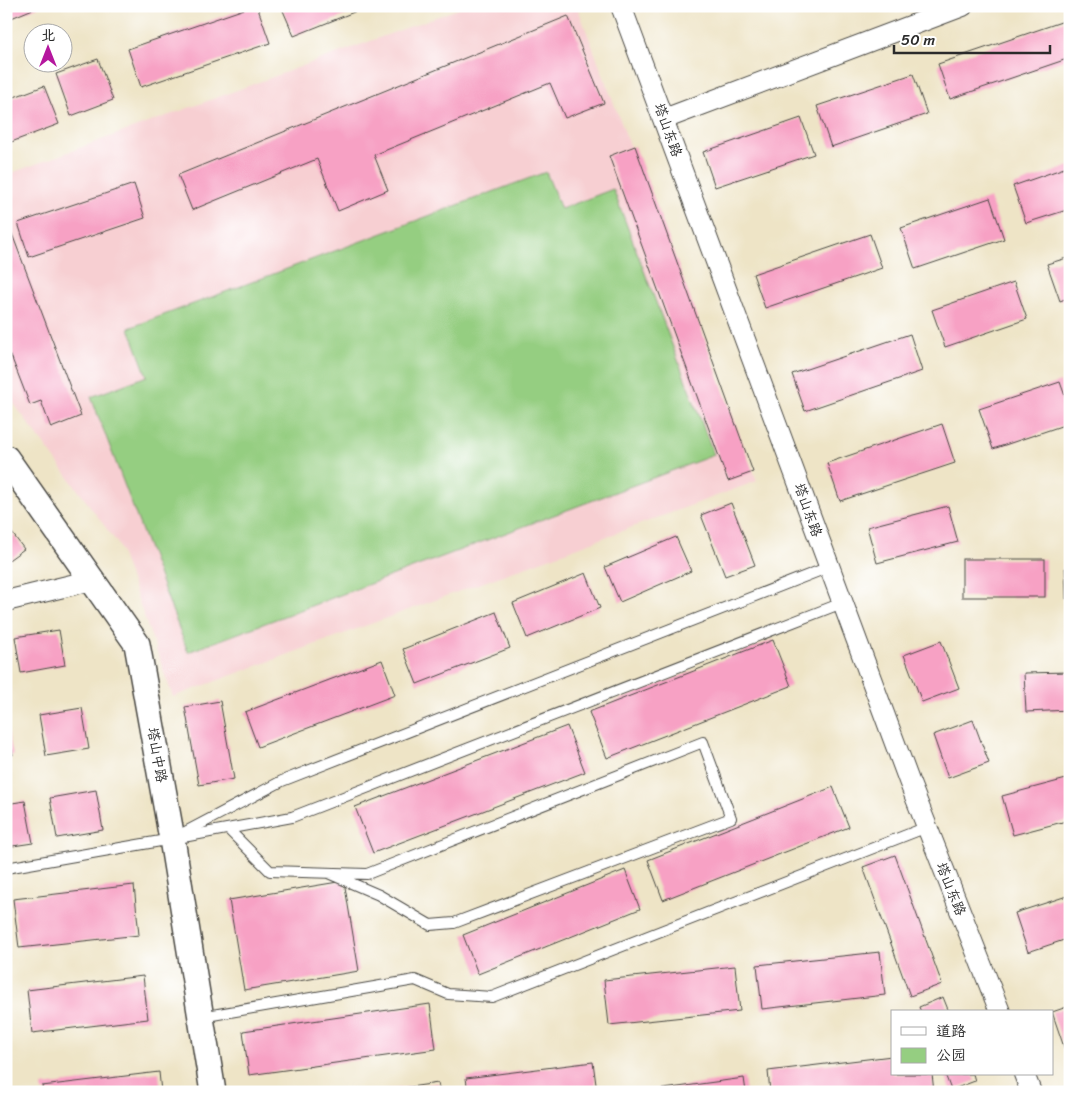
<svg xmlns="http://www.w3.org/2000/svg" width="1076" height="1098" viewBox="0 0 1076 1098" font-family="Sriracha,'LXGW WenKai TC',sans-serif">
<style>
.built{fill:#f7cfd2}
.green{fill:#95ce81;stroke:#607c56}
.building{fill:#f7a1c4}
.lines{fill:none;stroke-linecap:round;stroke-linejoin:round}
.service-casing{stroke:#484742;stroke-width:12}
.minor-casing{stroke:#484742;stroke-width:22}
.tertiary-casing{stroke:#484742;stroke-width:28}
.service{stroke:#fff;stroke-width:10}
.minor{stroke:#fff;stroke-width:20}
.tertiary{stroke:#fff;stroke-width:25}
.labels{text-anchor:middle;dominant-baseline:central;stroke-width:4;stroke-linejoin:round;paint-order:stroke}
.street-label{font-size:14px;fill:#2b2b2b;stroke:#fff}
</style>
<rect width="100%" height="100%" fill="#fff"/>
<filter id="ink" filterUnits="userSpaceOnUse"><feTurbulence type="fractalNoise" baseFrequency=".02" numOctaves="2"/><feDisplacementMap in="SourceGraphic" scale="10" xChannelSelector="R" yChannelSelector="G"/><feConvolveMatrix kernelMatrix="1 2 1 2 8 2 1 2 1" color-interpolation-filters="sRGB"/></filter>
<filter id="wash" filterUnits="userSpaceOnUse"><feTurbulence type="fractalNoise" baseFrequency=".0096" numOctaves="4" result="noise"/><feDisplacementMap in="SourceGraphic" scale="20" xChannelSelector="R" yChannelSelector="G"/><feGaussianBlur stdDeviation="1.12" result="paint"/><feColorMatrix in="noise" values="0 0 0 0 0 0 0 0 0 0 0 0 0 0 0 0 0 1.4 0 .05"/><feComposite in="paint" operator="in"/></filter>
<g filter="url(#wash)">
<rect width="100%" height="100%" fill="#eee4c6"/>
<path class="built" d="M466 6H577L757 481 173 697 118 544 6 393V175Z"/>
<path class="green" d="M546 172 561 209 613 189 714 455 188 652 91 397 147 376 129 328Z"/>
<g id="blocks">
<g class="building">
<path d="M6 6H40L9 19Z"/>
<path d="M253 6H257L270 43 141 87 128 49Z"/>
<path d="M281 6H369L294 36Z"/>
<path d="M568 16 604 103 565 118 550 83 374 155 388 190 338 211 317 159 192 210 178 175Z"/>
<path d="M1070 19V58L950 99 938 64Z"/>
<path d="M98 59 113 100 71 116 56 74Z"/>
<path d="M913 74 927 114 831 147 817 106Z"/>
<path d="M44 86 59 124 6 144V100Z"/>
<path d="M801 118 814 154 715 187 703 152Z"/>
<path d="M635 146 753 472 728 481 609 156Z"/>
<path d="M1070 166V209L1026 223 1013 186Z"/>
<path d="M134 184 145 218 29 257 18 223Z"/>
<path d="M990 198 1004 239 915 269 901 228Z"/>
<path d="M9 226 81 416 51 428 41 401 30 405 11 356 6 358V227Z"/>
<path d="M870 234 882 268 765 308 753 274Z"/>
<path d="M1070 257V297L1060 301 1047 264Z"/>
<path d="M1014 282 1027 319 945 347 932 310Z"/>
<path d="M910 334 922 371 805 411 792 374Z"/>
<path d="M1060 382 1070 410V423L993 449 979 409Z"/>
<path d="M942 424 955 463 840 501 827 463Z"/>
<path d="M731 503 755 565 725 576 701 515Z"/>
<path d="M948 506 958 542 877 563 867 527Z"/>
<path d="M6 525 24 549 6 562Z"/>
<path d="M676 537 691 571 620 602 605 567Z"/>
<rect x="962" y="559" width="83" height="38"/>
<path d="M1065 568H1070V599H1066Z"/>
<path d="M586 573 600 608 527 638 513 603Z"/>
<path d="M496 612 510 648 417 684 403 649Z"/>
<path d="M59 630 65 665 21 673 15 637Z"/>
<path d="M773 640 791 686 607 758 589 712Z"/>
<path d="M941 641 959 688 922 702 904 655Z"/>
<path d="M382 660 395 695 258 747 245 712Z"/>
<path d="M1070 672V710L1026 712 1024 673Z"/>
<path d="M220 701 234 779 199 785 185 707Z"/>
<path d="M82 708 89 749 46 756 39 715Z"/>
<path d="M973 720 989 763 948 778 933 735Z"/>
<path d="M6 724 13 755 6 756Z"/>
<path d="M567 726 585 772 373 853 355 807Z"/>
<path d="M1070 778V820L1013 835 1002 796Z"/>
<path d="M833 787 849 827 663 900 648 860Z"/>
<path d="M96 790 103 830 57 838 50 798Z"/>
<path d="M25 801 33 843 6 847V804Z"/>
<path d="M895 855 942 984 910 996 863 867Z"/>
<path d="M625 870 640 909 478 974 463 935Z"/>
<path d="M344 881 359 971 244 990 229 900Z"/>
<path d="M134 885 139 935 19 948 13 899Z"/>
<path d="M1070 895V938L1028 952 1015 913Z"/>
<path d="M880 952 885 995 762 1009 757 965Z"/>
<path d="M735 966 740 1011 609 1025 604 980Z"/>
<path d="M143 976 148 1019 32 1033 27 990Z"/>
<path d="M943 997 949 1012H921L919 1007Z"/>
<path d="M430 1004 436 1049 249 1075 243 1031Z"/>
<path d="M1070 1006V1052L1066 1053 1052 1012Z"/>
<path d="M892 1056V1074H932L934 1092H770L768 1071Z"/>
<path d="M593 1062 597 1092H468L466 1078Z"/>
<path d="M159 1072 161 1092H43L42 1086Z"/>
<path d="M945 1074H973L975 1081 951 1090Z"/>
<path d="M744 1078 746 1092H649V1091Z"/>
<path d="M438 1083 440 1092H382V1091Z"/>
</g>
</g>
</g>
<g filter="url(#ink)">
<use href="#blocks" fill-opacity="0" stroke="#484742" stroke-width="1"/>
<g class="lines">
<defs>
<g id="service">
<path d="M228 829 270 871 367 874 703 742 731 818 454 923 430 925 379 895 328 873"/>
<path d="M183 837 292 817 842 603"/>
<path d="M6 868 172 839 282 781 829 567"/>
<path d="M201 1017 415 980 448 994 492 997 927 827"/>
</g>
<g id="minor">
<path d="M621 6 909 781 1000 1012"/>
<path d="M664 119 963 6"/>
<path d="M6 601 92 580"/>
<path d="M1024 1074 1031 1092"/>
</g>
<path id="tertiary" d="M6 458 137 644 172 839 213 1092"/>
</defs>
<use href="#service" class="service-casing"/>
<use href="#minor" class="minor-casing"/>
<use href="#tertiary" class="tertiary-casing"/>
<use href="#service" class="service"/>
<use href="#minor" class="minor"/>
<use href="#tertiary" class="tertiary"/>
</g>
</g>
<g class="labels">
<g class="street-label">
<text transform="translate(668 130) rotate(70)">塔山东路</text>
<text transform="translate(808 510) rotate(70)">塔山东路</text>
<text transform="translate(157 755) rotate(80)">塔山中路</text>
<text transform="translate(951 889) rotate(68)">塔山东路</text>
</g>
</g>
<rect width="1076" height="1098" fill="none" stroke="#fff" stroke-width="25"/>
<rect x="891" y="1010" width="162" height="65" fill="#ffffff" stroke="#aaaaaa"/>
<rect x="901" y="1027" width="25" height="8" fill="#ffffff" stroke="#aaaaaa"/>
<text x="936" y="1036" font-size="15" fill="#2b2b2b">道路</text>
<rect x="901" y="1048" width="25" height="15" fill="#95ce81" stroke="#aaaaaa"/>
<text x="936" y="1060" font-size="15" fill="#2b2b2b">公园</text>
<g transform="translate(48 48)"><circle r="24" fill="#ffffff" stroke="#aaaaaa"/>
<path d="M0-4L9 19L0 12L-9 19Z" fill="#b5179e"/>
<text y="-8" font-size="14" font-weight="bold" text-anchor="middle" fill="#2b2b2b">北</text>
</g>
<path d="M894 45v8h156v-8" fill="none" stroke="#2b2b2b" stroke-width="2.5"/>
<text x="901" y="45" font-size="15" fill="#2b2b2b" stroke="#ffffff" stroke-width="4" paint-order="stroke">50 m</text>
</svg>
